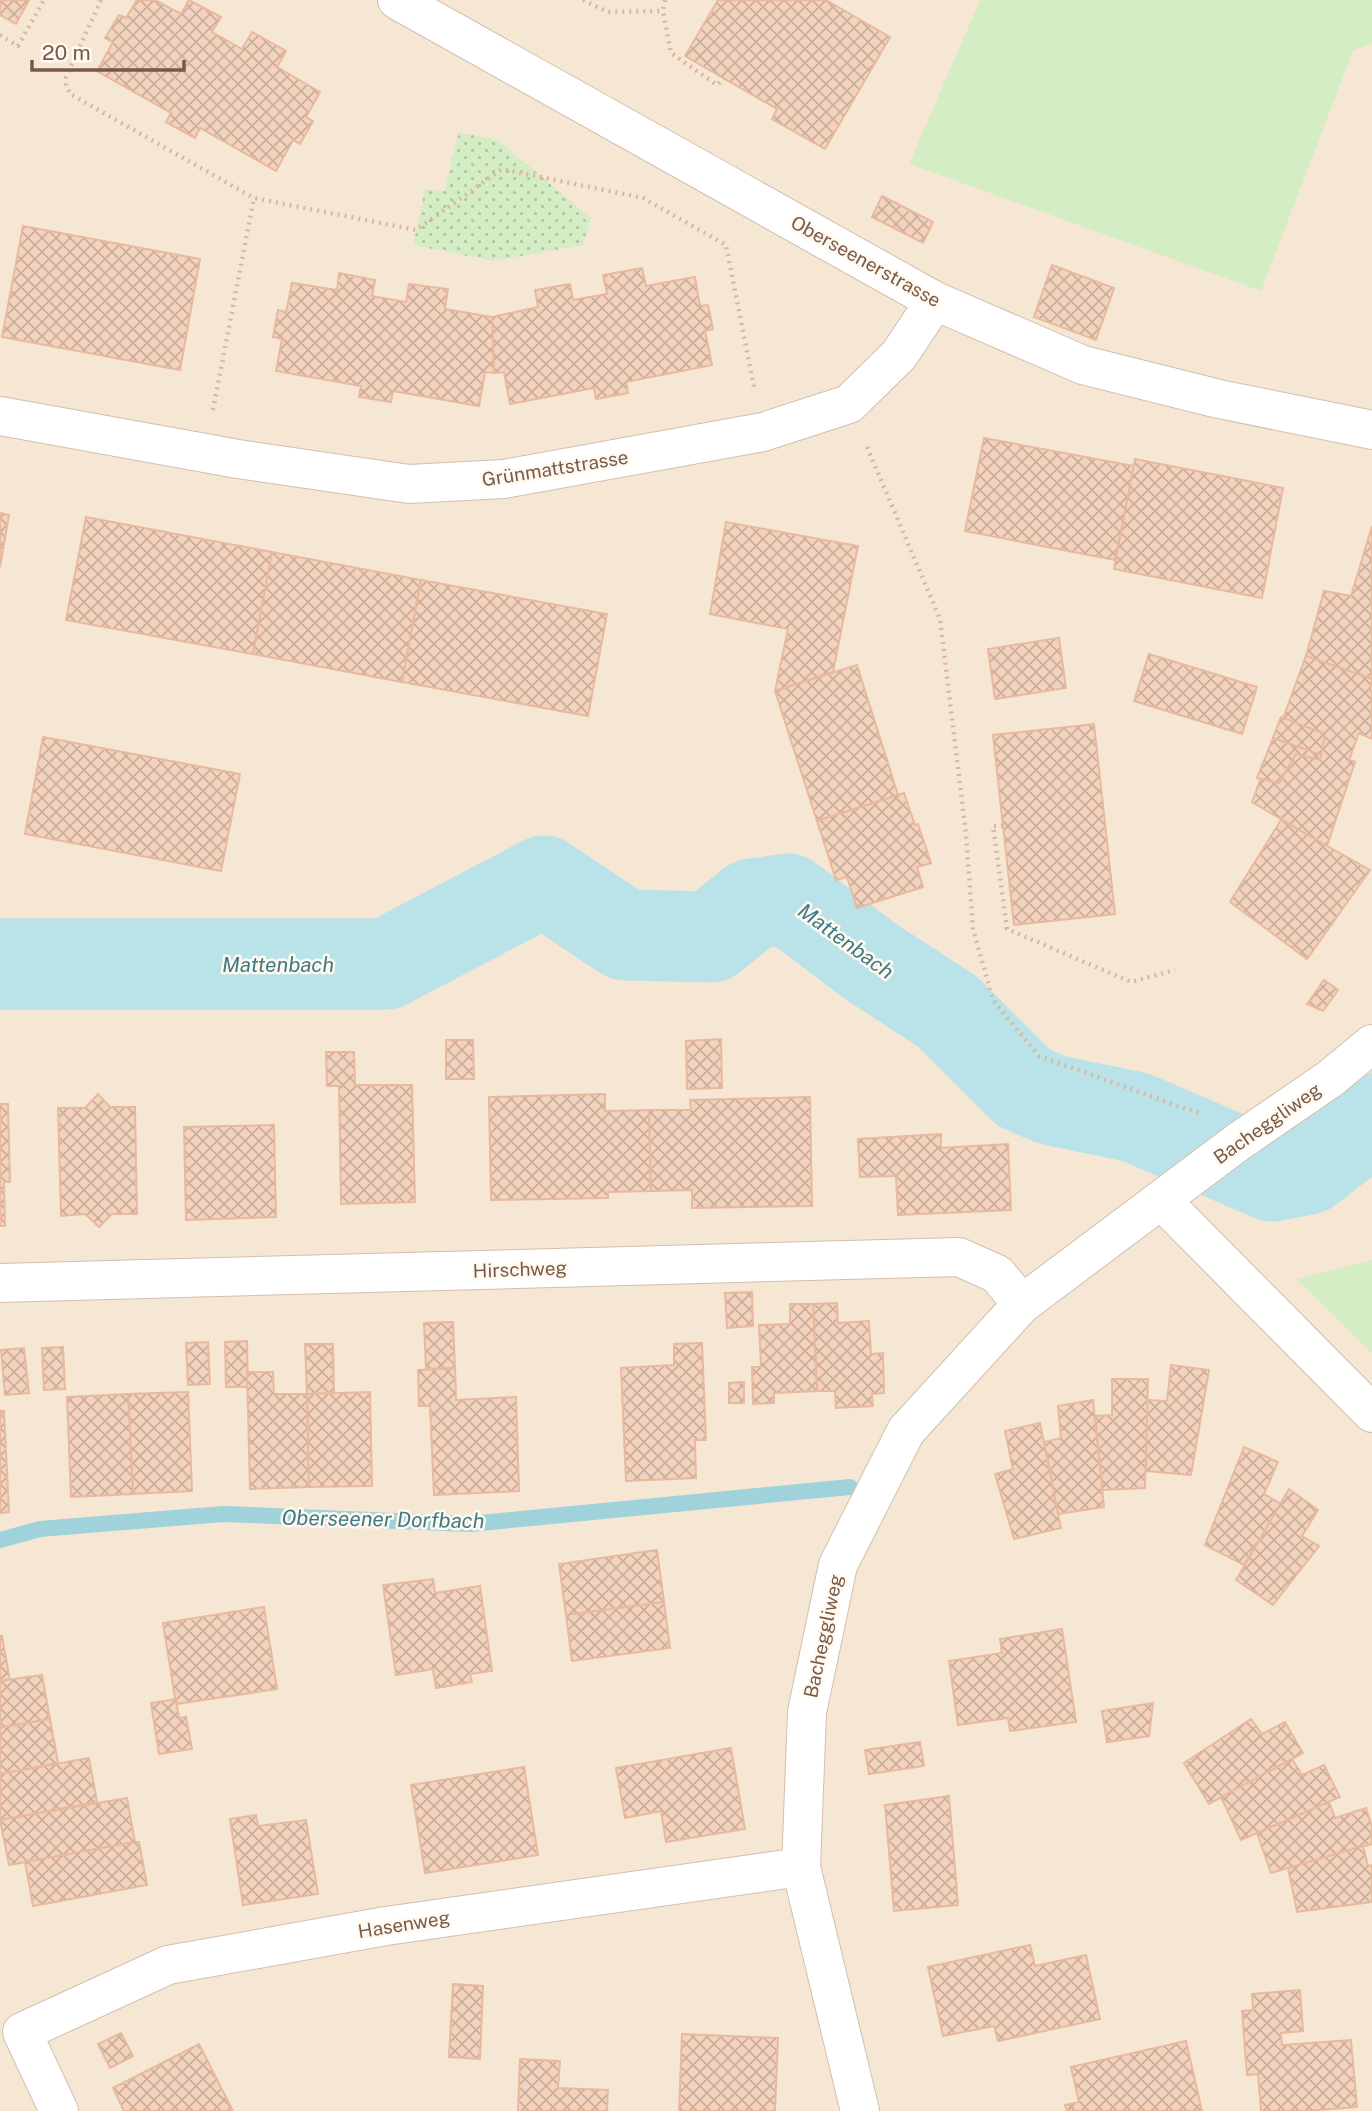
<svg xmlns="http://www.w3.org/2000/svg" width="1372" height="2111" viewBox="0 0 1372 2111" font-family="'Public Sans',sans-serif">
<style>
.residential{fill:#f6e7d5}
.green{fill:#d5edc5}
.park{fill:url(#park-dots)}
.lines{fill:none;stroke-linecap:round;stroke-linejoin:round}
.stream{stroke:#a0d2db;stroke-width:16}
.river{stroke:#bae2e9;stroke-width:91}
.building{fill:url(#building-cross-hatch);stroke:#e8b99d;stroke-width:2}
.street-casing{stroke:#d3beaf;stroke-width:40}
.path{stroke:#dab6a0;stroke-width:4.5;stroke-dasharray:2 5;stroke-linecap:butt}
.street{stroke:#fff;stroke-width:38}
.labels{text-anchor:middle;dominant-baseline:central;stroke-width:5;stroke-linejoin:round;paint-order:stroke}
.street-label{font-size:19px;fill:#795a4a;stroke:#fff9ef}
.water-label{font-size:21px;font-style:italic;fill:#3f7b87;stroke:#fff9ef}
</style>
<defs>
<pattern id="park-dots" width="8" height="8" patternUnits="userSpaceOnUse" patternTransform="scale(1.75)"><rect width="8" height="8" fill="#d5edc5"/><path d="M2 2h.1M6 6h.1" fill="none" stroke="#b2c3a2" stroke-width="1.8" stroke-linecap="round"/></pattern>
<pattern id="building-cross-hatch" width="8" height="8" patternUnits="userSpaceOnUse" patternTransform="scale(1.75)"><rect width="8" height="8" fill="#f4d3be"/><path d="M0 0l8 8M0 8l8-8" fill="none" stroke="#caae9c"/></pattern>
</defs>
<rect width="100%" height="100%" fill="#fdf5e8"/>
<rect class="residential" x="0" y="0" width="1372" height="2111"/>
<g class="green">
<path d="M980 0H1372V43L1353 51 1261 291 909 164Z"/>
<path d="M1372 1260V1353L1296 1279Z"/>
</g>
<path class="park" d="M459 132 499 141 591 218 583 245 493 261 413 245 425 189 444 191Z"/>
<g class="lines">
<path class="stream" d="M0 1540 40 1529 223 1514 470 1524 850 1487"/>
<path class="river" d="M0 964H386L544 881 625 935 711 937 752 904 788 899 870 961 948 1012 1024 1088 1052 1100 1135 1117 1272 1176 1308 1169 1372 1119"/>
</g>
<g class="building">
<path d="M0 0H29L16 24 0 15Z"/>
<path d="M137 0H155L181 14 189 0 221 17 212 32 242 49 252 32 286 51 277 67 320 92 306 117 313 121 300 144 293 140 276 171 200 128 195 138 166 122 171 113 97 71 113 42 105 38 119 15 126 18Z"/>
<path d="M718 0H826L890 37 825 149 772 119 777 109 685 56Z"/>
<path d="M882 196 933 222 923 243 872 217Z"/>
<path d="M23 226 200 259 180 370 2 337Z"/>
<path d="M1052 265 1114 288 1096 340 1034 317Z"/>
<path d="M642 268 646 286 695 277 700 306 708 305 713 329 705 331 712 365 626 382 628 393 596 399 594 388 510 404 504 372 494 373 492 317 538 307 535 290 570 284 573 300 607 294 603 275Z"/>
<path d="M339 273 375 280 372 296 406 302 409 284 448 289 445 309 492 317 494 373 485 372 479 406 393 391 391 402 359 397 361 386 276 371 282 339 273 337 278 310 286 312 292 283 337 290Z"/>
<path d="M984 438 1134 466 1115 560 965 531Z"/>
<path d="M1135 459 1283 488 1262 598 1114 569Z"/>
<path d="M0 513 9 515 0 567Z"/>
<path d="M86 517 272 552 253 654 66 620Z"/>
<path d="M726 522 858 546 833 672 775 691 788 629 710 614Z"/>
<path d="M1372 526V679L1306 656 1324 591 1351 596Z"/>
<path d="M272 552 421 580 402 682 253 654Z"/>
<path d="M421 580 607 614 588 716 402 682Z"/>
<path d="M1059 638 1066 688 995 699 988 649Z"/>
<path d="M1149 654 1257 687 1242 734 1134 701Z"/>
<path d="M1306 656 1372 679 1370 691H1372V739L1359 733 1349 760 1355 762 1327 846 1252 802Z"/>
<path d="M857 665 898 795 817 821 775 691Z"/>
<path d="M1281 717 1325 734 1321 755 1273 738Z"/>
<path d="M1094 724 1115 914 1014 925 993 735Z"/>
<path d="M43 737 240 774 221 871 25 834Z"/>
<path d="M1273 738 1321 755 1320 760 1296 754 1279 783 1257 778Z"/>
<path d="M904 793 915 825 918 824 931 863 917 867 923 887 857 908 847 877 836 880 817 821Z"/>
<path d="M1281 820 1370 870 1307 959 1230 902Z"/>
<path d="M1324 980 1338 990 1323 1011 1307 1004Z"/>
<path d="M721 1039 722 1088 687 1089 686 1041Z"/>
<path d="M446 1040H473L474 1079H446Z"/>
<path d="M326 1052H354L355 1085H412L415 1202 341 1204 339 1086H327Z"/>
<path d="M98 1094 110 1107H135L137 1214H112L99 1227 85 1214 61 1216 58 1108H85Z"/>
<path d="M605 1094V1111L649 1110 651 1191 608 1192V1198L491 1200 489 1097Z"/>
<path d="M810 1097 812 1206 692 1208V1190L651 1191 649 1110H691L690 1100Z"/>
<path d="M0 1104H8L10 1182H4L5 1226H0Z"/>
<path d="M274 1125 276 1217 186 1220 184 1127Z"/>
<path d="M941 1134V1148L1008 1144 1011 1210 898 1215 896 1176 860 1177 858 1139Z"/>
<path d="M752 1292 753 1326 727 1328 725 1293Z"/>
<path d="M837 1303 838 1323 869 1321 871 1354 883 1353 884 1393 872 1394 873 1406 836 1408 835 1391H817L813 1304Z"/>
<path d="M790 1304H813L817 1391 774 1393V1403L753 1404 752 1367H761L759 1325 790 1324Z"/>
<path d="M453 1322 455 1368 426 1369 424 1323Z"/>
<path d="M247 1341 248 1387H226L225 1342Z"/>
<path d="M208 1342 210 1384 188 1385 186 1343Z"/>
<path d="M702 1343 706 1440H695L696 1478 626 1481 621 1368 674 1365V1344Z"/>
<path d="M305 1344H333L334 1393 307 1394Z"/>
<path d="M63 1347 65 1389 44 1390 42 1348Z"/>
<path d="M24 1348 29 1393 5 1395 1 1350Z"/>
<path d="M1171 1365 1209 1370 1191 1475 1146 1471 1147 1400 1167 1401Z"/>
<path d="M455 1368 456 1400 516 1397 519 1491 434 1495 430 1406H419L418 1370Z"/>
<path d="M247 1372H273L274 1394H307L309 1487 250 1489Z"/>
<path d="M1112 1379H1148L1145 1488 1103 1490 1095 1416 1112 1415Z"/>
<path d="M744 1382V1403H729V1383Z"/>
<path d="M188 1392 192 1491 133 1494 128 1394Z"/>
<path d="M370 1392 372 1486 309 1487 307 1394Z"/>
<path d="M128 1394 133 1494 71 1497 67 1397Z"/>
<path d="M1093 1400 1104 1507 1058 1514 1044 1442 1061 1438 1058 1406Z"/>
<path d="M0 1411H4L9 1512 0 1513Z"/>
<path d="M1040 1423 1061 1528 1014 1539 995 1474 1013 1469 1005 1431Z"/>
<path d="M1244 1447 1278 1462 1264 1494 1281 1504 1244 1565 1205 1545Z"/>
<path d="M1289 1489 1318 1510 1302 1536 1319 1546 1273 1605 1236 1580Z"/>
<path d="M657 1550 664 1602 566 1615 559 1564Z"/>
<path d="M433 1579 435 1593 480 1586 492 1671 470 1674 472 1682 436 1688 433 1669 396 1675 383 1585Z"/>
<path d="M664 1602 670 1648 572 1661 566 1615Z"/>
<path d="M264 1607 277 1689 176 1704 163 1623Z"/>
<path d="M1062 1629 1076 1722 1010 1731 1008 1718 958 1725 949 1661 1002 1653 1000 1639Z"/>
<path d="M0 1636H2L10 1680 0 1681Z"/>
<path d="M42 1675 50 1719 0 1728V1681Z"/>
<path d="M176 1699 179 1718 186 1717 192 1749 159 1754 151 1703Z"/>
<path d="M1153 1703 1149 1736 1107 1742 1102 1711Z"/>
<path d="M50 1719 58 1763 0 1774V1728Z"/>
<path d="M1251 1719 1262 1734 1285 1722 1303 1753 1209 1804 1184 1763Z"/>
<path d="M920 1742 924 1766 869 1774 865 1750Z"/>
<path d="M731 1748 745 1829 666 1842 661 1811 625 1818 616 1768Z"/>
<path d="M89 1758 97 1802 0 1820V1774Z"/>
<path d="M1292 1759 1302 1775 1324 1765 1340 1797 1241 1840 1221 1797Z"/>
<path d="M524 1767 538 1855 425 1873 411 1785Z"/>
<path d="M949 1796 958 1905 894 1911 885 1805Z"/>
<path d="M127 1798 135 1842 9 1865 0 1820Z"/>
<path d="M1329 1802 1335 1818 1366 1808 1372 1827V1844L1271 1873 1257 1833Z"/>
<path d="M256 1815 258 1826 306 1820 318 1894 243 1905 230 1819Z"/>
<path d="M135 1842H139L147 1885 33 1906 25 1862Z"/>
<path d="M1363 1846 1368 1866 1372 1865V1902L1297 1912 1288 1868Z"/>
<path d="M1030 1945 1035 1966 1086 1955 1100 2019 998 2041 994 2026 943 2036 928 1967Z"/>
<path d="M453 1984 483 1986 480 2059 449 2057Z"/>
<path d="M1300 1990 1303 2031 1281 2033 1282 2045 1351 2040 1357 2107 1306 2111H1261L1258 2074 1247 2075 1242 2011 1253 2010 1252 1994Z"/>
<path d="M121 2033 133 2056 110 2068 98 2044Z"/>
<path d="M682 2034 778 2038 775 2111H679Z"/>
<path d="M1186 2041 1202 2111H1067L1065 2105 1079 2102 1071 2067Z"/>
<path d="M199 2044 233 2111H124L113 2088Z"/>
<path d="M520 2059 560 2061 558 2088 608 2090 607 2111H518Z"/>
</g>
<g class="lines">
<defs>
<g id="street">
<path d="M397 0 935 301 1083 365 1219 399 1372 430"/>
<path d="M0 416 238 459 409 484 504 479 763 432 849 404 899 355 935 301"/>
<path d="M1161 1200 1372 1413"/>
<path d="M0 1283 959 1257 997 1274 1022 1304"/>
<path d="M59 2111 22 2032 168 1965 386 1926 801 1867"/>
<path d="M860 2111 801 1867 807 1712 838 1565 906 1431 1022 1304 1238 1142 1331 1078 1372 1044"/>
</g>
</defs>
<use href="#street" class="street-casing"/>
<g class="path">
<path d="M101 0 66 77V84L70 94 254 198 416 230 502 169 643 198 726 245 754 387"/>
<path d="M583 0 608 12 663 11"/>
<path d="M665 0 663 11 671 53 717 85 724 78"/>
<path d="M0 35 18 46 44 0"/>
<path d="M213 410 254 198"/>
<path d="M867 447 940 619 966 834 973 929 993 1000 1039 1056 1198 1113"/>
<path d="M1003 826H993L1007 929 1131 982 1175 970"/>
</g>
<use href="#street" class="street"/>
</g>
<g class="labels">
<g class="street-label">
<text transform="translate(866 261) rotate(29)">Oberseenerstrasse</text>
<text transform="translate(555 468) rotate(-9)">Grünmattstrasse</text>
<text transform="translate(1267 1123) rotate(-35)">Bacheggliweg</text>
<text transform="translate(520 1269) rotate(-2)">Hirschweg</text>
<text transform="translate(823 1636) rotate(-78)">Bacheggliweg</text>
<text transform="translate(404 1924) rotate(-9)">Hasenweg</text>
</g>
<g class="water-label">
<text transform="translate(846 941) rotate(36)">Mattenbach</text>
<text x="278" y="964">Mattenbach</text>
<text transform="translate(383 1519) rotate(1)">Oberseener Dorfbach</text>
</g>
</g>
<path d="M32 60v10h152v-10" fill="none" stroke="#795a4a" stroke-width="3.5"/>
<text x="42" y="60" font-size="21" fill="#795a4a" stroke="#fff9ef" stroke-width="5" paint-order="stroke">20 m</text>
</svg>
